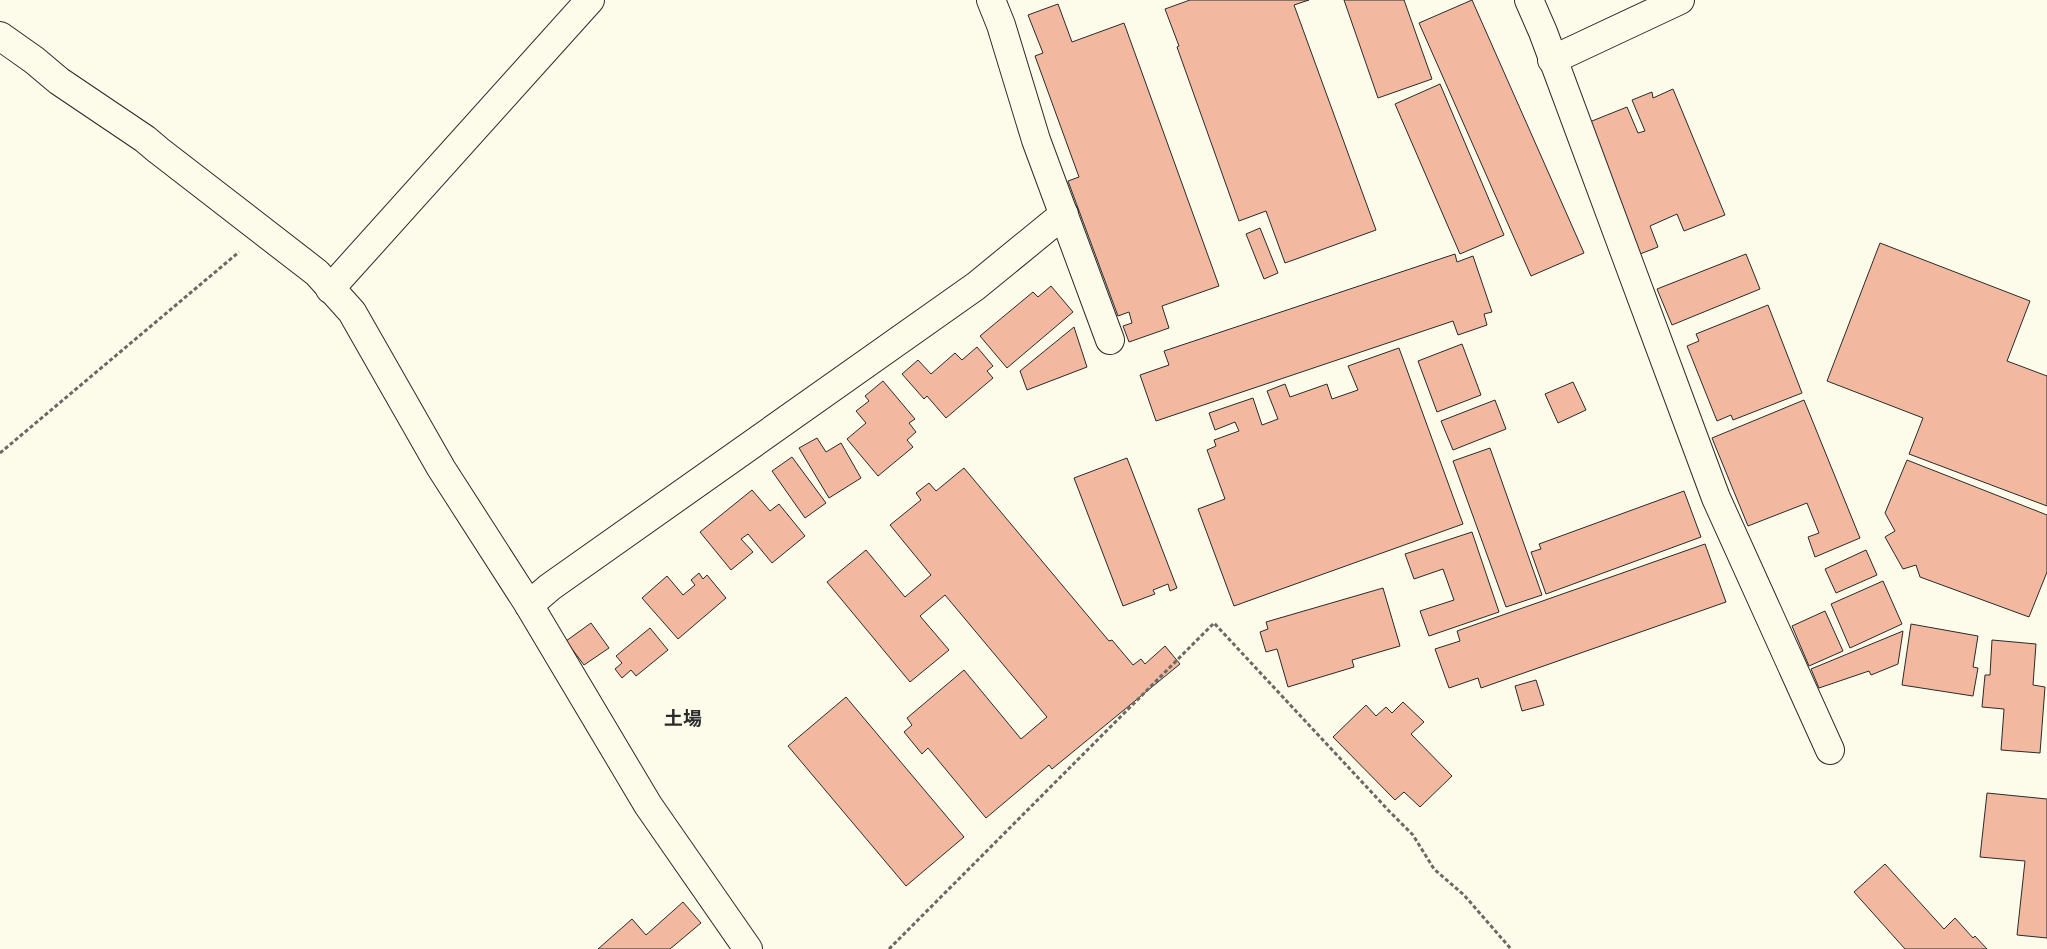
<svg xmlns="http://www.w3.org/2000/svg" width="2047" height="949" viewBox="0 0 2047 949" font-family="'Source Sans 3','Noto Sans JP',sans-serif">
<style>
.building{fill:#f2b8a0;stroke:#2b2b2b}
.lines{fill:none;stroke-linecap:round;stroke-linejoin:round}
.street-casing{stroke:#2b2b2b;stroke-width:30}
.path{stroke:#6a6964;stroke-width:3;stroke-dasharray:4 2.5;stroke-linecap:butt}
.street{stroke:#fdfbea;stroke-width:28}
.labels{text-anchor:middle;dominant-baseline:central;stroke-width:4;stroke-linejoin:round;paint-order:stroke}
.neighbourhood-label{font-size:19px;font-weight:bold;fill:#2b2b2b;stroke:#fdfbea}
</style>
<rect width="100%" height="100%" fill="#fdfbea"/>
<g class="building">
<path d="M1190 0H1309L1294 5 1376 230 1285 263 1266 211 1239 221 1177 47 1179 46 1165 9Z"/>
<path d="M1344 0H1404L1432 79 1378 98Z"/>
<path d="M1472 0 1584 253 1531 276 1419 23Z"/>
<path d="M1058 4 1072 42 1124 23 1219 286 1162 306 1169 328 1129 342 1123 326 1132 323 1129 312 1118 316 1068 181 1079 177 1035 56 1043 53 1028 15Z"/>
<path d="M1440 84 1504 235 1460 254 1395 104Z"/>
<path d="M1673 89 1725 215 1684 231 1677 214 1650 226 1658 247 1640 254 1587 123 1627 107 1638 133 1645 131 1632 100 1652 92 1653 98Z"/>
<path d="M1260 228 1278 273 1264 279 1246 234Z"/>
<path d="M1880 243 2030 301 2007 361 2047 376V506L1909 454 1923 418 1827 381Z"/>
<path d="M1455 254 1457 262 1473 256 1492 312 1484 314 1487 325 1458 335 1453 321 1156 421 1140 375 1169 365 1164 351Z"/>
<path d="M1746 254 1760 289 1672 325 1657 289Z"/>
<path d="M1051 286 1073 312 1007 368 980 336 1033 292 1038 297Z"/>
<path d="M1768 305 1802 393 1733 420 1731 415 1717 421 1687 346 1699 341 1696 334Z"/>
<path d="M1074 327 1087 367 1027 390 1020 371Z"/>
<path d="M1462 344 1481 395 1437 412 1418 361Z"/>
<path d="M977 347 993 366 987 371 993 378 946 418 927 396 924 399 902 374 918 360 931 374 955 353 962 360Z"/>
<path d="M1399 348 1463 524 1234 606 1198 509 1225 499 1207 450 1216 446 1214 440 1239 431 1235 422 1215 430 1209 413 1253 398 1262 425 1278 419 1267 391 1285 384 1290 397 1327 384 1332 399 1358 390 1348 366Z"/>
<path d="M883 381 915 419 909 423 916 432 907 440 913 447 878 476 847 439 866 423 856 411 869 401 865 396Z"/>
<path d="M1573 382 1586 410 1558 423 1545 394Z"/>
<path d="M1495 400 1506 429 1453 450 1441 421Z"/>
<path d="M1804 400 1860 538 1815 557 1808 537 1819 533 1807 503 1748 526 1712 438Z"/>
<path d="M817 438 826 452 841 443 861 478 829 498 799 448Z"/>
<path d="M1490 448 1542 595 1506 607 1453 461Z"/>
<path d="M792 457 826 503 805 518 772 471Z"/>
<path d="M1127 458 1177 588 1170 591 1168 584 1153 590 1155 594 1123 606 1074 478Z"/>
<path d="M1907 460 2047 515V572L2029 617 1920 577 1916 565 1903 569 1885 537 1895 531 1885 513Z"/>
<path d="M964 468 1109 641 1112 640 1133 665 1141 659 1145 664 1165 646 1180 664 1052 769 1049 765 986 818 928 748 922 754 904 732 912 725 907 718 964 670 1021 739 1047 717 945 595 920 616 949 650 910 682 827 582 866 550 905 597 931 575 890 525 921 500 916 493 929 483 936 491Z"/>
<path d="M752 490 770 511 779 504 805 536 772 563 748 534 741 539 753 552 731 570 700 532Z"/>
<path d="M1684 491 1701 537 1546 594 1531 552 1541 549 1539 544Z"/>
<path d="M1472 532 1499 612 1429 636 1420 611 1454 600 1443 569 1414 579 1405 554Z"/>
<path d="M1705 544 1726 602 1481 688 1478 678 1449 688 1435 649 1460 641 1457 631Z"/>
<path d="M1866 550 1877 575 1836 593 1825 569Z"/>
<path d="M699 573 703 579 707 575 726 598 678 639 642 598 667 576 683 595 695 585 691 580Z"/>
<path d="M1883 581 1902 624 1850 648 1831 604Z"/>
<path d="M1383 588 1400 646 1352 660 1354 667 1288 687 1277 649 1266 652 1260 632 1268 629 1266 622Z"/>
<path d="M1825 611 1843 651 1809 666 1792 626Z"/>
<path d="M591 623 609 648 584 665 566 641Z"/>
<path d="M1911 624 1978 636 1973 667 1978 668 1973 696 1902 685Z"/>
<path d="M650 628 668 650 636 676 631 670 622 678 615 669 622 663 616 656Z"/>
<path d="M1903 631 1898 664 1871 675 1869 671 1819 688 1811 669Z"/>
<path d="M1992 640 2036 644 2033 685 2045 687 2040 753 2001 750 2004 709 1982 707 1985 675H1990Z"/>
<path d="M1536 680 1544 705 1522 711 1515 686Z"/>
<path d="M846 697 964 837 906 886 788 746Z"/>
<path d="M1403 702 1424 722 1411 734 1452 776 1420 807 1404 792 1395 800 1333 737 1366 705 1376 716 1386 707 1392 713Z"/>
<path d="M1987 793 2047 799V938L2017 935 2025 861 1980 857Z"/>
<path d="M1885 864 1944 929 1955 918 1973 938 1975 936 1987 949H1905L1854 892Z"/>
<path d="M683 902 701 923 670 949H598L632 919 646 935Z"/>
</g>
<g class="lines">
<defs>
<g id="street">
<path d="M991 0 1001 25 1036 140 1110 340"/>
<path d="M1529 0 1543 32 1716 498 1830 750"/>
<path d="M0 36 34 60 59 81 145 139 158 150 317 273 352 312 441 468 529 605 648 805 748 949"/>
<path d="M1552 60 1680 0"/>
<path d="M330 289 590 0"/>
<path d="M529 605 550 587 976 286 1064 214"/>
</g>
</defs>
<use href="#street" class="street-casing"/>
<g class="path">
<path d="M0 453 239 252"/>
<path d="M889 949 1214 623 1389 811 1413 835 1434 869 1464 895 1511 949"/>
</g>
<use href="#street" class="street"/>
</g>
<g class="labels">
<g class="neighbourhood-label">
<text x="683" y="719">土場</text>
</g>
</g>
</svg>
